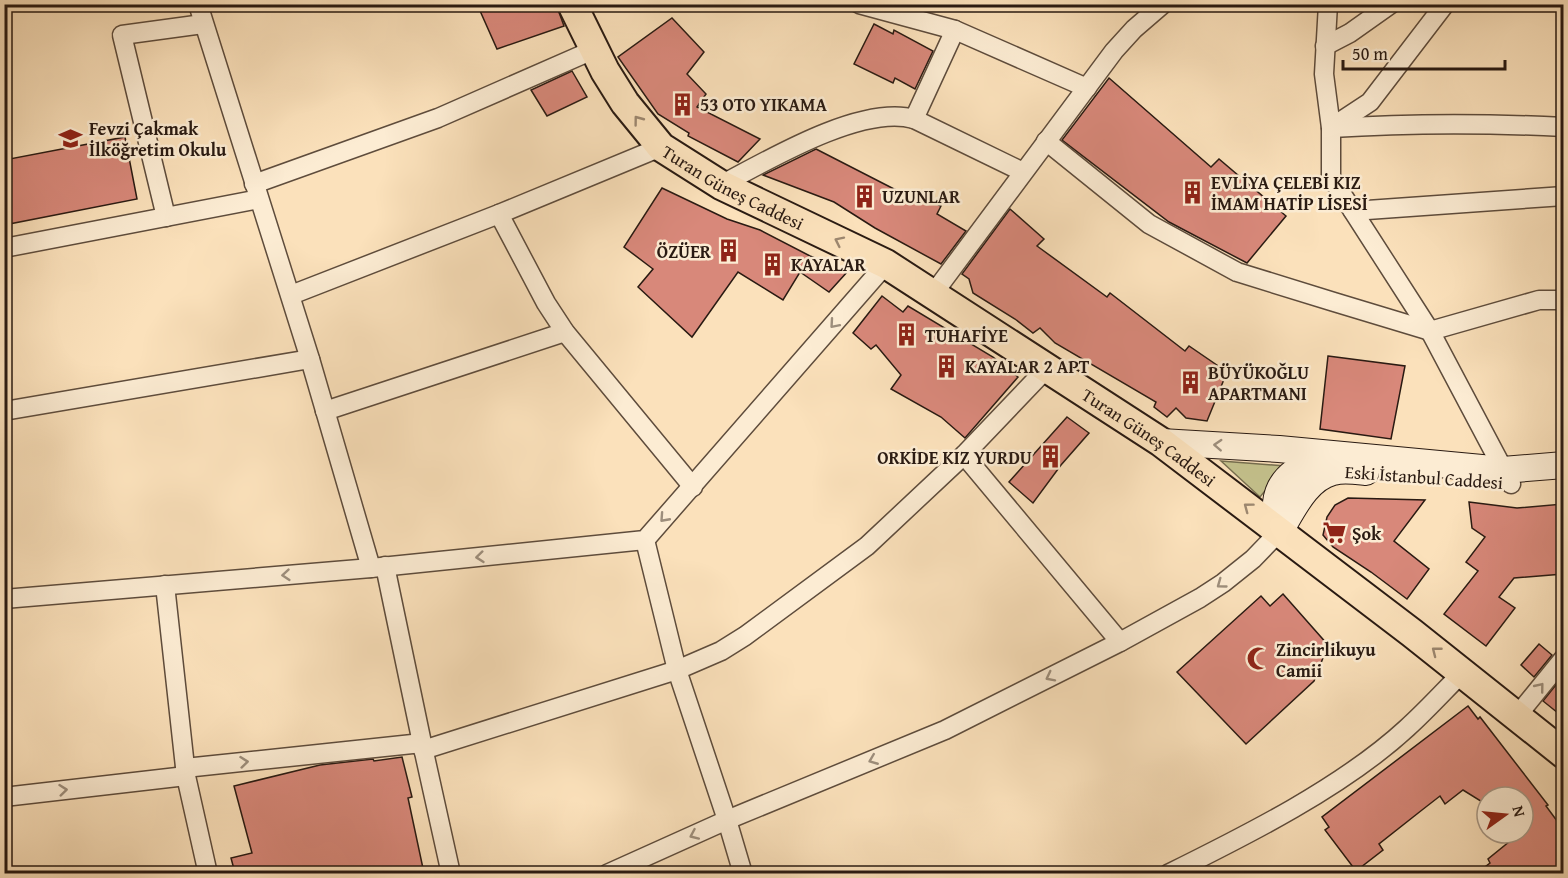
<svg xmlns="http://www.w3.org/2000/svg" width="1568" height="878" viewBox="0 0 1568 878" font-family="'Gentium Book Plus',serif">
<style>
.green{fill:#c4c18c;stroke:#766e4f;stroke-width:1.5}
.building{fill:#d8887a;stroke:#291a12;stroke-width:1.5}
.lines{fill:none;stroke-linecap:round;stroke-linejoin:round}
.minor-casing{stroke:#5e4c3c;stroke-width:21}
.secondary-casing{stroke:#291a12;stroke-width:28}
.primary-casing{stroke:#291a12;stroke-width:32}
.minor{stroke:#fcecd3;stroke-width:18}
.secondary{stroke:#fcecd3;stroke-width:26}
.primary{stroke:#fbe1bb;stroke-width:28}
.oneway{stroke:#9c876f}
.oneway2{stroke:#9d8e7c}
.labels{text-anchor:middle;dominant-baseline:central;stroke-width:5;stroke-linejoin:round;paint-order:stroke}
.poi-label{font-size:18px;font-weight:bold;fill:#291a12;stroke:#fcecd3;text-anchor:start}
.street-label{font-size:18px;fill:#291a12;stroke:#fcecd3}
</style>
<rect width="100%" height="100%" fill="#fbe1bb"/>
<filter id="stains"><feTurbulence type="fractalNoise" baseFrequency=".00333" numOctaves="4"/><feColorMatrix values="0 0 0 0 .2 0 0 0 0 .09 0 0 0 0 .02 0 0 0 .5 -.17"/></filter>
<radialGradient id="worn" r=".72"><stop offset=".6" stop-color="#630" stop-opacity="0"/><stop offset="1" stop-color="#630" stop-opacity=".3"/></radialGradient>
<path class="green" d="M1221 461 1285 466 1260 497Z"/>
<g class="building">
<path d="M477 4H556L564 26 497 49Z"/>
<path d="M672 18 704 52 687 74 706 94 697 107 760 139 738 162 688 136 689 133 658 114 618 57Z"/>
<path d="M874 24 893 34 894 30 933 51 915 89 895 78 893 83 854 64Z"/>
<path d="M572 71 587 97 547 116 531 90Z"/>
<path d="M1109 78 1211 167 1219 159 1286 216 1247 263 1169 222 1062 140Z"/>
<path d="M125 137 137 199 4 225V160Z"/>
<path d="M816 149 894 189 941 206 937 214 966 231 941 264 875 228 834 202 763 175Z"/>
<path d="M662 188 727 219 760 230 810 256 848 271 829 292 800 272 783 300 738 272 692 337 638 287 653 269 624 247Z"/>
<path d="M1010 209 1044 239 1037 246 1107 297 1110 293 1185 351 1189 346 1227 372 1207 421 1186 418 1176 408 1167 417 1154 407 1156 402 1055 343 1040 328 1033 333 1015 319 973 293 969 279 962 274Z"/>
<path d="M882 296 903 312 908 306 993 357 1018 377 965 438 941 417 891 389 901 375 876 345 871 349 853 333Z"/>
<path d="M1328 356 1405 366 1391 439 1320 429Z"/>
<path d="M1067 417 1089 433 1061 465 1033 503 1009 482Z"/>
<path d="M1348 498 1425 500 1394 541 1429 569 1407 599 1371 572 1333 547 1323 535 1327 517 1335 505Z"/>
<path d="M1469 502 1517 508 1563 504V574L1514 578 1499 597 1515 608 1486 646 1444 614 1478 571 1466 562 1485 537 1472 528Z"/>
<path d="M1283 594 1328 645 1314 681 1246 744 1177 672 1261 596 1270 606Z"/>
<path d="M1539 644 1552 655 1534 677 1521 665Z"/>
<path d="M1563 676V717L1543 701Z"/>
<path d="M1468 706 1478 719 1480 717 1548 805 1546 806 1563 829V873H1477L1490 863 1488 859 1520 833H1523L1525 829 1523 828V797H1487V805L1463 790 1445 804 1440 796 1422 810 1379 844 1383 850 1356 871 1325 830 1329 827 1322 817Z"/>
<path d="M402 757 412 797 408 798 424 873H235L231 858 252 853 234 786 320 765 373 759 374 761Z"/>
</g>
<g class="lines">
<defs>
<g id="minor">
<path d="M198 4 310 359 371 568"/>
<path d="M859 4 955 30 1087 88"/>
<path d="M1328 4 1324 74 1331 128V177L1430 331 1511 484"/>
<path d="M1325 46 1350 33 1391 4"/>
<path d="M914 119 1023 172"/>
<path d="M1332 127 1370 102 1445 4"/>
<path d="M1331 128C1410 123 1484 123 1564 127"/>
<path d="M1046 141 1149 224 1237 272 1334 302 1430 331 1539 300H1564"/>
<path d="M254 184 438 118 593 50"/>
<path d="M721 185C768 160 862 104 914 119L955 30"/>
<path d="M1353 211 1564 196"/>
<path d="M499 214 546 303 565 332 693 487"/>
<path d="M166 217 122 35 203 24"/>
<path d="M4 248 259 199"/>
<path d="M933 294 1114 51 1134 29 1163 4"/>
<path d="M291 295 499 214 661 147"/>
<path d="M4 411 310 359"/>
<path d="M325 411 565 332"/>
<path d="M964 455 1120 642"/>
<path d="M645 540 677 670 727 820 743 874"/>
<path d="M385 566 422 743 451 874"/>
<path d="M165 585 186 776 208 874"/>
<path d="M4 599 371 568 645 540 886 264"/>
<path d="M1516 717 1564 658"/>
<path d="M423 750 677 670 721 651 745 636 867 546 964 455 1048 367"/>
<path d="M185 768 422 743"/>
<path d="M4 797 186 776"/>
<path d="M607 874 727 820 945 730 1120 642 1200 598 1223 583 1253 559 1280 531"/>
<path d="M1168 874C1247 835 1343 787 1407 728 1427 710 1444 691 1463 672"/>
</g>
<g id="secondary">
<path d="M1161 442 1279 449 1503 470 1564 465"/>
<path d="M1280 531C1293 510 1306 479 1333 472 1343 469 1356 471 1366 472"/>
<path d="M1280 531C1278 522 1275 512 1276 503 1279 474 1306 463 1329 456"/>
</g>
<g id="primary">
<path id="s1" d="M572 4 605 71 625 103 661 147 721 185 886 264 1161 442 1412 633 1564 754"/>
</g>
</defs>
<use href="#minor" class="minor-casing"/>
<use href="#secondary" class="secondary-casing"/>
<use href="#primary" class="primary-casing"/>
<use href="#minor" class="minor"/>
<use href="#secondary" class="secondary"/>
<use href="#primary" class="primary"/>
</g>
<defs><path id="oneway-chevron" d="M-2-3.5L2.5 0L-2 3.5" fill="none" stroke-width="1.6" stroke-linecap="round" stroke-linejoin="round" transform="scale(1.5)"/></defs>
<g class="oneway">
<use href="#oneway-chevron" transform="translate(638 120) rotate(-127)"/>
<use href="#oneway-chevron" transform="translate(839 241) rotate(-154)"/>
<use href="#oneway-chevron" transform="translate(1248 507) rotate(-143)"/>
<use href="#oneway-chevron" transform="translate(1436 651) rotate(-142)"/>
</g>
<g class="oneway2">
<use href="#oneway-chevron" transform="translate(834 324) rotate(131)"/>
<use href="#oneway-chevron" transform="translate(1218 445) rotate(-177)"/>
<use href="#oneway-chevron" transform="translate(664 518) rotate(132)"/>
<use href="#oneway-chevron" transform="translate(480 557) rotate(174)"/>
<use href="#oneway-chevron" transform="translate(286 575) rotate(175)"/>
<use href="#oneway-chevron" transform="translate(1221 584) rotate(144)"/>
<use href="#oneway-chevron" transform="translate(1050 677) rotate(153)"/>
<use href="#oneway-chevron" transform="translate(1540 687) rotate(-51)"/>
<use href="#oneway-chevron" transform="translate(873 760) rotate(158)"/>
<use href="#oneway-chevron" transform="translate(244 762) rotate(-6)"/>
<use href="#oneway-chevron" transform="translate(63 790) rotate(-6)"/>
<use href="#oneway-chevron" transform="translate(694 835) rotate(156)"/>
</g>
<defs>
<symbol id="building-bare" viewBox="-9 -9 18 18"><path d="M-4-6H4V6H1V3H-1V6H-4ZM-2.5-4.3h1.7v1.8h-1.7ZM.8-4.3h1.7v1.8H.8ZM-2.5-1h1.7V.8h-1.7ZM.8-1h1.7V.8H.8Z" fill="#8f2418" stroke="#fcecd3" stroke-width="2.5" paint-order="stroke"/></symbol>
<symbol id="school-bare" viewBox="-9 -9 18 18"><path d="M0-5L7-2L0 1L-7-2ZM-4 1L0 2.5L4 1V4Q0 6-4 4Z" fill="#8f2418" stroke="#fcecd3" stroke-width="2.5" paint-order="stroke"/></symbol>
<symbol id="supermarket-bare" viewBox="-9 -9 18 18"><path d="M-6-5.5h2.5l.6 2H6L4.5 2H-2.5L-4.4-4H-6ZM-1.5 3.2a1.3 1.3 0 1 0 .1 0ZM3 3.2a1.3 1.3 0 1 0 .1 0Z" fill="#8f2418" stroke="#fcecd3" stroke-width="2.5" paint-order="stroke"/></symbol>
<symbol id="mosque-bare" viewBox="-9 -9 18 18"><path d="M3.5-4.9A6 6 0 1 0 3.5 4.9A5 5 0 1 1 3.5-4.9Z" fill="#8f2418" stroke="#fcecd3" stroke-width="2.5" paint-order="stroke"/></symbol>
</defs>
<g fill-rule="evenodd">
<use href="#building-bare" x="666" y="88" width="33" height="33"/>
<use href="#school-bare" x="54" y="122" width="33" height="33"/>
<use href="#building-bare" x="1176" y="176" width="33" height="33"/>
<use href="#building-bare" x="848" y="180" width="33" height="33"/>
<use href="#building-bare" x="712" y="234" width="33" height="33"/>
<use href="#building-bare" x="756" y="248" width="33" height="33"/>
<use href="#building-bare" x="890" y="318" width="33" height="33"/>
<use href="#building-bare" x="930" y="350" width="33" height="33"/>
<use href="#building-bare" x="1174" y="366" width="33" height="33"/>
<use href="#building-bare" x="1034" y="440" width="33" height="33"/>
<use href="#supermarket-bare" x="1318" y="516" width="33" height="33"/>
<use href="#mosque-bare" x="1242" y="642" width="33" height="33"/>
</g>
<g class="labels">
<g class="poi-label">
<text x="700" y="104">53 OTO YIKAMA</text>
<text x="89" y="128">Fevzi Çakmak<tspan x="89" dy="21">İlköğretim Okulu</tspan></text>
<text x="1211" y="182">EVLİYA ÇELEBİ KIZ<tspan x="1211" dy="21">İMAM HATİP LİSESİ</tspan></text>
<text x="882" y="196">UZUNLAR</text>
<text x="711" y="251" text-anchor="end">ÖZÜER</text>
<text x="791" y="264">KAYALAR</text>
<text x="925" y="335">TUHAFİYE</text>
<text x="965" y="366">KAYALAR 2 APT</text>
<text x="1208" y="372">BÜYÜKOĞLU<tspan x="1208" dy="21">APARTMANI</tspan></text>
<text x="1032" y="457" text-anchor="end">ORKİDE KIZ YURDU</text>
<text x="1352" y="533">Şok</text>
<text x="1276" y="649">Zincirlikuyu<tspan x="1276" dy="21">Camii</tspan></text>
</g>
<g class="street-label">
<text stroke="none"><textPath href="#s1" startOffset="252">Turan Güneş Caddesi</textPath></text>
<text stroke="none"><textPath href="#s1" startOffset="738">Turan Güneş Caddesi</textPath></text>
<text transform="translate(1424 477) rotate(4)">Eski İstanbul Caddesi</text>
</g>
</g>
<rect width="1568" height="878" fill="none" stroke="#fbe1bb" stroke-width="24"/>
<rect x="6" y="6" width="1556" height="866" fill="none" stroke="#291a12" stroke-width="3"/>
<rect x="12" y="12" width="1544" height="854" fill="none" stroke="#291a12" stroke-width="1.5"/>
<g transform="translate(1505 815) rotate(75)"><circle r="28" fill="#fcecd3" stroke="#a89886" stroke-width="1.5"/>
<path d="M0-4.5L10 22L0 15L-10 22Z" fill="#8f2418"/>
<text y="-9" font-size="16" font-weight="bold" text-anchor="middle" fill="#291a12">N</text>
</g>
<path d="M1343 60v9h162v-9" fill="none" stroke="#291a12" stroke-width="3"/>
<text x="1352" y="60" font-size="18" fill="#291a12" stroke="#fcecd3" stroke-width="4.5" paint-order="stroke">50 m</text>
<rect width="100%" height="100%" filter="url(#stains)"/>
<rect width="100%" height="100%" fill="url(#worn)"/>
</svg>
